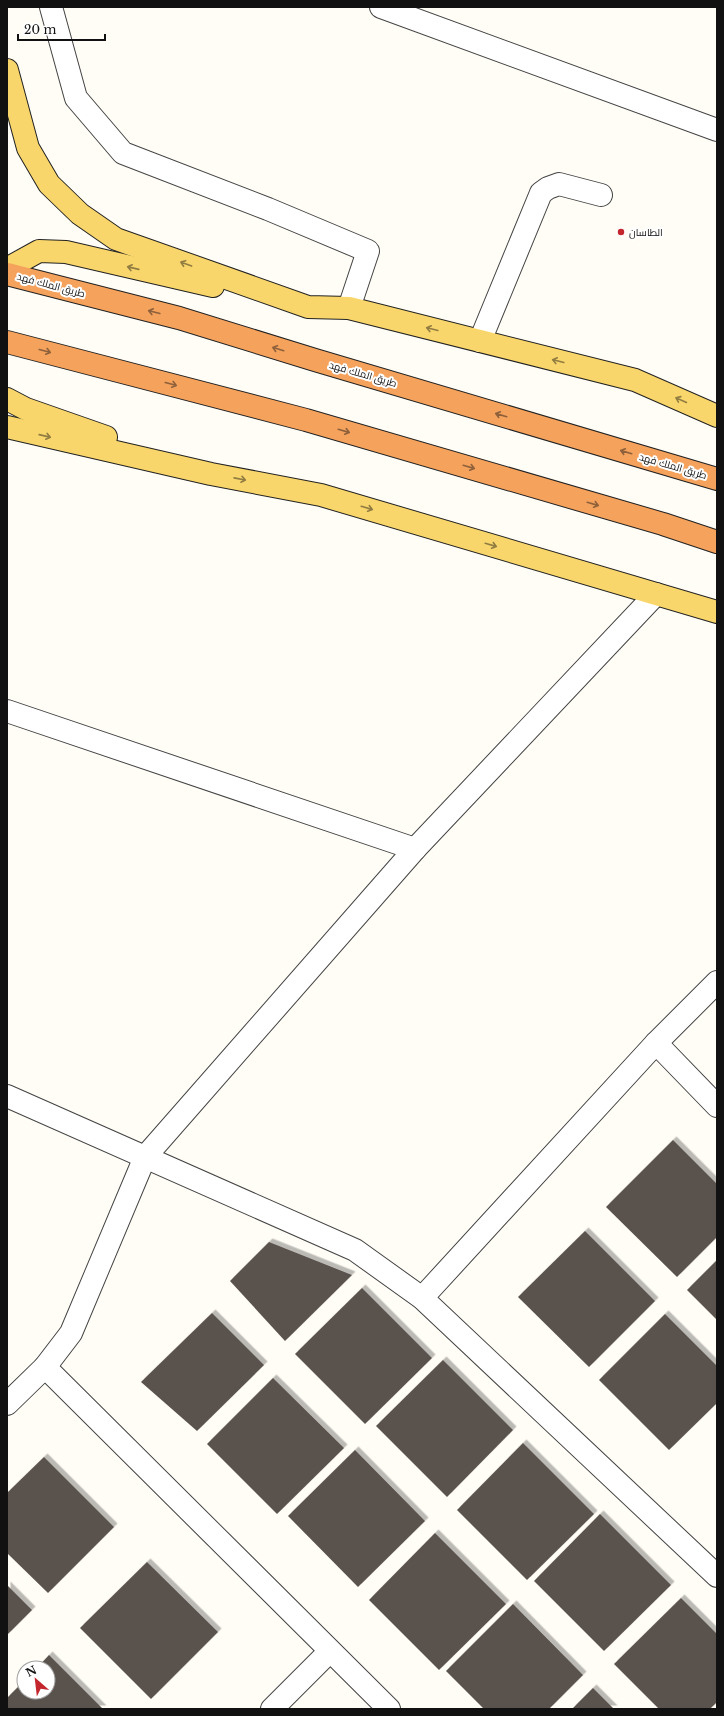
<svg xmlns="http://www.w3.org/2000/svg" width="724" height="1716" viewBox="0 0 724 1716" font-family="'Libre Baskerville',Cairo,serif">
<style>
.building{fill:#5a524d;filter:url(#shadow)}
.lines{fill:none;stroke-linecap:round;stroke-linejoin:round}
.minor-casing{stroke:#444;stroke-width:24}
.major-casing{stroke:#222;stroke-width:24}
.highway-casing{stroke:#222;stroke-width:24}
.minor{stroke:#fff;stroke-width:22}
.major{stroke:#f9d66b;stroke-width:22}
.highway{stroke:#f5a25d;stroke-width:22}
.oneway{stroke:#917d42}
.oneway2{stroke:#8e613b}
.poi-dot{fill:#c4262e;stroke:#fff;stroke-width:1.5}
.labels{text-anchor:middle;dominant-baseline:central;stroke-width:4;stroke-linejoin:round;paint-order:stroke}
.poi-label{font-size:10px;fill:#111;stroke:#fff;text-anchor:start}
.street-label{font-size:10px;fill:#111;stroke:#fff}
</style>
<defs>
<filter id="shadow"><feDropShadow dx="3.5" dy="-3.5" stdDeviation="0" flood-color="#0004"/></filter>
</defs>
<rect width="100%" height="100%" fill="#fffdf5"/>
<g class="building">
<path d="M673 1140 717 1184V1237L677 1277 606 1207Z"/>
<path d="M585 1231 655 1301 589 1367 518 1297Z"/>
<path d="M269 1242 352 1275 285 1341 230 1281Z"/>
<path d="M717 1260V1320L687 1290Z"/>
<path d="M362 1288 432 1358 365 1424 295 1354Z"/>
<path d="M212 1313 264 1365 197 1431 141 1382Z"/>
<path d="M665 1314 717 1366V1403L669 1450 599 1380Z"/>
<path d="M443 1360 513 1430 447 1497 376 1426Z"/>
<path d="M273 1378 344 1448 277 1514 207 1444Z"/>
<path d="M523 1443 594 1514 527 1580 457 1510Z"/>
<path d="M355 1450 425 1521 358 1587 288 1516Z"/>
<path d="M44 1457 114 1527 48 1593 7 1553V1493Z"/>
<path d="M600 1514 671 1585 604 1651 534 1581Z"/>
<path d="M435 1533 506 1604 439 1670 369 1600Z"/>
<path d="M147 1562 218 1632 151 1699 80 1628Z"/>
<path d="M7 1585 32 1610 7 1635Z"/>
<path d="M681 1598 717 1634V1702L710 1709H659L614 1664Z"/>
<path d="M513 1604 583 1675 549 1709H484L446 1671Z"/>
<path d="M49 1655 103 1709H7V1698L24 1681V1692H48V1668H37Z"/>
<path d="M593 1688 614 1709H572Z"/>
</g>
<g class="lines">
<defs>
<g id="minor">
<path d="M51 7 76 98 123 153 268 209 368 251 349 308"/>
<path d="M381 7 717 130"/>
<path d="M480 341 541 193 548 188 559 184 601 195"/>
<path d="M7 711 415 849"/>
<path d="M656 1043 717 1106"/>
<path d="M7 1096 355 1250 422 1298 717 1576"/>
<path d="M422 1298 656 1043 717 982"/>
<path d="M45 1367 389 1709"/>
<path d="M7 1404 45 1367 71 1333 145 1157 415 849 656 594"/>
<path d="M272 1709 330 1651"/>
</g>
<g id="major">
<path d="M7 70 28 148 49 184 80 214 116 239 308 307 349 308 635 380 717 416"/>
<path d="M7 271 12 266 39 251 66 252 213 286"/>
<path d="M7 399 26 409 106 437"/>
<path d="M7 427 211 474 321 495 717 612"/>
</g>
<g id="highway">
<path d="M7 274 179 318 315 360 717 479"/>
<path d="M7 342 306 420 663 524 717 542"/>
</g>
</defs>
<use href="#minor" class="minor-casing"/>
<use href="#major" class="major-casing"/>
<use href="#highway" class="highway-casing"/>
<use href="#minor" class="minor"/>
<use href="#major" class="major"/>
<use href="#highway" class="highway"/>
</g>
<defs><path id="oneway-shaft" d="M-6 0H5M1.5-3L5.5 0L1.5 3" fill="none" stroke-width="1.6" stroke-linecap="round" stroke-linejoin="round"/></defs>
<g class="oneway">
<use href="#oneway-shaft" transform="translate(186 264) rotate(-160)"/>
<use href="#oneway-shaft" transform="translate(133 268) rotate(-167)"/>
<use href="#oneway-shaft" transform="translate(432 329) rotate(-166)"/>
<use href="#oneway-shaft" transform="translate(558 361) rotate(-166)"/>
<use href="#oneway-shaft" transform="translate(681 400) rotate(-156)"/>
<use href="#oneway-shaft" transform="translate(45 436) rotate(13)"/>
<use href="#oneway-shaft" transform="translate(240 479) rotate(11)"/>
<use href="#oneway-shaft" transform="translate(367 508) rotate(16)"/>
<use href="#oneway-shaft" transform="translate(491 545) rotate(16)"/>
</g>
<g class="oneway2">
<use href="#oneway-shaft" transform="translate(154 312) rotate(-166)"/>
<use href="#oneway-shaft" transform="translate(278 349) rotate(-163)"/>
<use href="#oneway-shaft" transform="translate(45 351) rotate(15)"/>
<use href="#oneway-shaft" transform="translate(171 384) rotate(15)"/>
<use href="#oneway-shaft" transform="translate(501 415) rotate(-164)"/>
<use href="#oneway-shaft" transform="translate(344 431) rotate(16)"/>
<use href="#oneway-shaft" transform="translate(626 452) rotate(-164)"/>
<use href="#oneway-shaft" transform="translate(469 467) rotate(16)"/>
<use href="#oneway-shaft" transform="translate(593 504) rotate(16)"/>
</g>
<circle class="poi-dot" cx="621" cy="232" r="4"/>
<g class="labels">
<g class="poi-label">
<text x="629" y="232">الطاسان</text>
</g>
<g class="street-label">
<text transform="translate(51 285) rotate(15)">طريق الملك فهد</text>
<text transform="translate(363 374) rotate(16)">طريق الملك فهد</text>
<text transform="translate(673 466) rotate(16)">طريق الملك فهد</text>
</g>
</g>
<rect width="724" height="1716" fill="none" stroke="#111111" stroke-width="16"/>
<g transform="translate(36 1680) rotate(332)"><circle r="19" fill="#ffffff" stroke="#a0a0a0"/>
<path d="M0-3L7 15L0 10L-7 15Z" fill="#c4262e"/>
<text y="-6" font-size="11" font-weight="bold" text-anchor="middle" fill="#111111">N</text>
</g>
<path d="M18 34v6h87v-6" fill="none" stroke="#111111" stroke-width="2"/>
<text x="24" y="34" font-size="12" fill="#111111" stroke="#ffffff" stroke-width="3" paint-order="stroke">20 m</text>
</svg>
